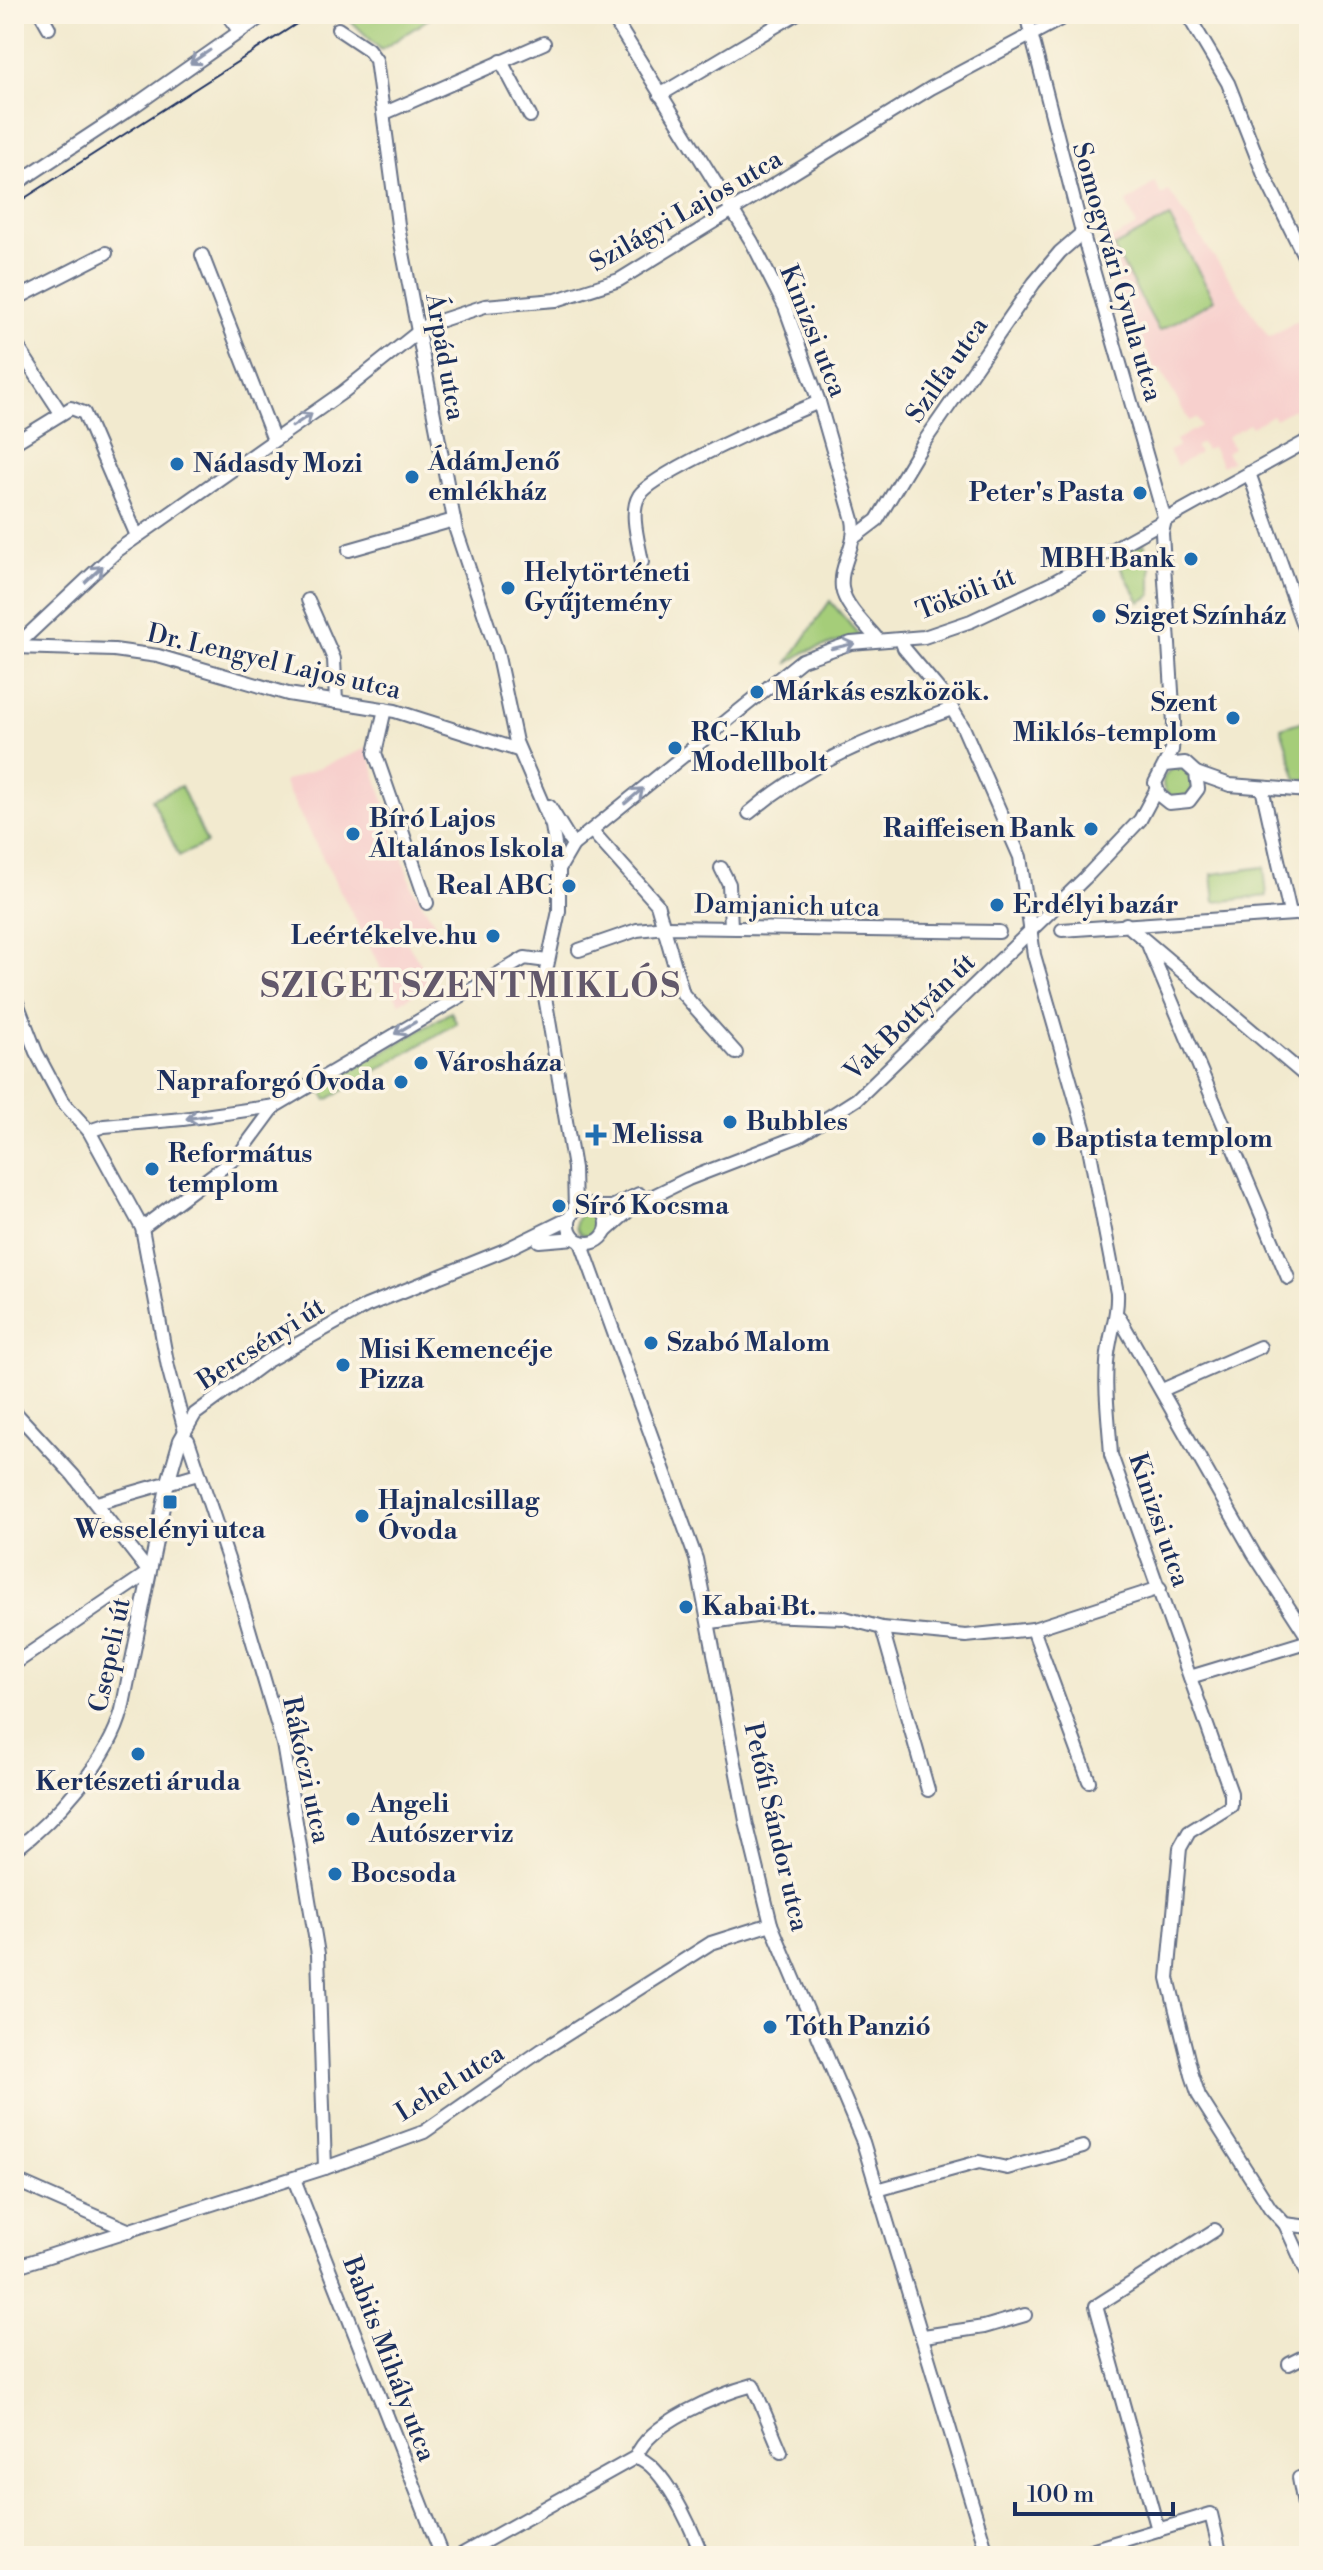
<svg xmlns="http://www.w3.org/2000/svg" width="1323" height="2570" viewBox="0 0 1323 2570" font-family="'Libre Bodoni',serif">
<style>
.built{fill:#f7d0cd}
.green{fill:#a5cd79;stroke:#607e6c;stroke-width:2}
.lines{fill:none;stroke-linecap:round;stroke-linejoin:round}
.minor-casing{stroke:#667086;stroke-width:16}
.minor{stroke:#fff;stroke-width:12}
.tram{stroke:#1b2f5e;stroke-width:2}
.oneway{stroke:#8d97ae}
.poi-dot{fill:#1f6fb2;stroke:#fcf5e5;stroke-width:3}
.labels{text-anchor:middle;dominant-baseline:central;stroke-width:7;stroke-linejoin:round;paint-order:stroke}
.street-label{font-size:26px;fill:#1b2f5e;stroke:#fcf5e5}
.poi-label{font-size:26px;font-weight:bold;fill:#1b2f5e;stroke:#fcf5e5;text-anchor:start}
.district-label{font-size:34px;font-weight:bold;letter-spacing:2px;fill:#62586b;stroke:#fcf5e5}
</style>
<rect width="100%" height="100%" fill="#fcf5e5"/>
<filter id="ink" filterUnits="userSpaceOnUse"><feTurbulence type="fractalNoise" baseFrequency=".0125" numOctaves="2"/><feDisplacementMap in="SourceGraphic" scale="16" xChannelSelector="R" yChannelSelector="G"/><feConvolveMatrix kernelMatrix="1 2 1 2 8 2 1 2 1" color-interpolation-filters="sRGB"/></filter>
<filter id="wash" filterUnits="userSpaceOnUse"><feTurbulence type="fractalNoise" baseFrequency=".006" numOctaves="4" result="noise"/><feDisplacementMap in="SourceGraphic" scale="32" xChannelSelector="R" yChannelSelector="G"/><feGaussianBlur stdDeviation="1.8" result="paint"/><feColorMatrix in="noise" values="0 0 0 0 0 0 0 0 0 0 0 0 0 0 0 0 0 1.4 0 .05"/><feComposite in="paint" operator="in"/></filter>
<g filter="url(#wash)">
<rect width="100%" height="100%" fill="#f2eacf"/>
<g class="built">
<path d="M1155 182 1161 195 1169 191 1269 337 1309 314V422L1302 426 1293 409 1275 419 1272 415 1252 427 1249 424 1227 437 1233 448 1226 452 1232 461 1222 466 1212 447 1206 450 1201 443 1195 447 1199 453 1177 466 1169 451 1178 446 1176 440 1201 426 1196 418 1189 421 1160 369 1156 371 1098 246 1137 226 1126 203Z"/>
<path d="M367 748 412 887 435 923 407 942 433 983 399 1003 283 782Z"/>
</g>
<g class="green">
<path d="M344 14H436L381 50Z"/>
<path d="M1169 217 1214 300 1159 331 1113 247Z"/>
<path d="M1144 543 1151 568V596L1140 602 1116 559Z"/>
<path d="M830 601 860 636 807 651 787 664Z"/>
<path d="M1309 719V779L1297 780 1281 728Z"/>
<circle cx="1178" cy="783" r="15"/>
<path d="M181 786 207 843 179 856 152 799Z"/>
<path d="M1264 867 1267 896 1215 902 1212 874Z"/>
<path d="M451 1012 457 1023 327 1100 320 1089Z"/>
<circle cx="588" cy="1224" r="12"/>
</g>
</g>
<g filter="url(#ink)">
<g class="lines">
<defs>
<g id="minor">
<path d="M41 14 49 28"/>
<path d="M227 14 239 31"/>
<path d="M611 14 752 242 785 307 819 402 853 520C858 544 839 564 842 588 845 607 867 626 878 640"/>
<path d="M1026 14 1081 228 1165 520 1162 533 1174 723 1172 750 1155 783 1159 795 1169 803 1189 801 1198 789 1196 773 1185 763 1165 765"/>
<path d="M1187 14 1228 83 1264 175 1309 266"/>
<path d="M338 29 368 49 376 60 399 232 456 530 497 652 516 742 552 826 559 869V911L543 985 574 1168 575 1210"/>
<path d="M501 61 530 116"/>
<path d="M660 95 796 14"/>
<path d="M385 113 544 43"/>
<path d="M14 185 134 106 265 14"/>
<path d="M202 255 274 440"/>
<path d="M14 300 106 253"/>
<path d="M14 341 61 413"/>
<path d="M14 443 71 408 84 413 137 536"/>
<path d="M1249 473 1309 642"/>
<path d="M856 536 877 520 924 442 1034 283 1060 252 1082 233"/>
<path d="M349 550 454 520"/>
<path d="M642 562C639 544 629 512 639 496 652 473 788 415 819 402"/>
<path d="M308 600 334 659 336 702"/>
<path d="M901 639 904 648 945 697 963 727 1020 857 1034 955 1088 1142 1117 1293C1118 1313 1113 1324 1110 1342 1102 1378 1109 1419 1111 1455L1231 1793V1806L1189 1832 1180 1848 1168 1978 1192 2075 1199 2096 1270 2208 1285 2224 1309 2227"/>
<path d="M14 647 114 650 158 656 288 694 395 711 518 750"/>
<path d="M15 647 118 550 343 392 427 325 485 306 556 300 619 280 931 88 1070 14"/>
<path d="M385 709 375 753 427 903"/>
<path d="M1196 773 1230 785 1309 791"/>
<path d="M1262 788 1290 913"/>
<path d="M549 806 573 845"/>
<path d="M749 813C813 759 875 737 952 709"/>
<path d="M592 831 657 904 683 994 736 1053"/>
<path d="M721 868 729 884 731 927"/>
<path d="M559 869 573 845 802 660 851 643 924 637 971 621 1050 584 1309 440"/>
<path d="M1126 924 1309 1079"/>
<path d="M1062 930 1309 913"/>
<path d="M1149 947 1288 1278"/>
<path d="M579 950 637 930 665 927 999 932"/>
<path d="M14 995 36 1052 62 1101 89 1131 142 1228 168 1367 185 1431"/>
<path d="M89 1131 104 1126 183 1119 275 1106"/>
<circle cx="588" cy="1224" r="19"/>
<path d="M597 1207H612L639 1194"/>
<path d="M142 1228 238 1156 275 1106 525 958 547 961"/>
<path d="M606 1231 635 1205 688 1179 799 1136 857 1099 1085 878 1140 820 1156 790"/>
<path d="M539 1241 575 1238"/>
<path d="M581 1242 696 1559 747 1826 771 1924 863 2142 988 2556"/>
<path d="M1119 1317 1254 1554 1309 1639"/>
<path d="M1162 1390 1260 1347"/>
<path d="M14 1411 73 1475 149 1572"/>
<path d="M188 1440 232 1571 283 1744 318 1954 325 2168"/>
<path d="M97 1503 198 1474"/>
<path d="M711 1622 763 1615 845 1618 882 1628 966 1636 1033 1629 1160 1588"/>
<path d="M882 1628 928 1790"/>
<path d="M1033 1629 1089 1781"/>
<path d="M14 1664 149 1572"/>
<path d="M1190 1677 1309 1641"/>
<path d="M14 1851C55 1819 109 1761 122 1710L168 1482 180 1440 195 1414 267 1361 366 1306 505 1250 570 1218"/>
<path d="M294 2179 442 2556"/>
<path d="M14 2180 130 2231"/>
<path d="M877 2190 979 2162 1007 2168 1083 2147"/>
<path d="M1285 2224 1309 2277"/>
<path d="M14 2267 325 2168 424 2132 542 2050 711 1943 771 1924"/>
<path d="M924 2336 984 2327 1025 2315"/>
<path d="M1289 2364 1309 2354"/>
<path d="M636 2457C649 2422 720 2394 753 2385L781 2452"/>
<path d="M1299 2478 1309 2532"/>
<path d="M1158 2530 1096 2306 1215 2230"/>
<path d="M459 2556 636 2457C664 2465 692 2529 702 2556"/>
<path d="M1071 2556 1211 2514 1221 2556"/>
</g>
</defs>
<use href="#minor" class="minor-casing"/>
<use href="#minor" class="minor"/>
<path class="tram" d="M14 205 312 14"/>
</g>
<defs><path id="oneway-shaft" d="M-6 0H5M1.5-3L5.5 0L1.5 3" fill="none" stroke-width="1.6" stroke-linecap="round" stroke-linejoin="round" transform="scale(2)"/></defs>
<g class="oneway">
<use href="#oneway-shaft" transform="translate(200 57) rotate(146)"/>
<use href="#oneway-shaft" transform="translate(302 420) rotate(-34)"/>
<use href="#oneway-shaft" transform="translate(94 574) rotate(-43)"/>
<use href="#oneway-shaft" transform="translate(843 646) rotate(-13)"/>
<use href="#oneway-shaft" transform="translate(634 796) rotate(-40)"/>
<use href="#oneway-shaft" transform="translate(405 1028) rotate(150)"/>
<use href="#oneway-shaft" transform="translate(198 1117) rotate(172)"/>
</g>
</g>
<g class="poi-dot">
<circle cx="177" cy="464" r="8"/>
<circle cx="412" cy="477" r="8"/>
<circle cx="1140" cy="493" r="8"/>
<circle cx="1191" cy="559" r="8"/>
<circle cx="508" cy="588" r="8"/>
<circle cx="1099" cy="616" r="8"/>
<circle cx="757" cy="692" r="8"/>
<circle cx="1233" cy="718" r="8"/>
<circle cx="675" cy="748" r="8"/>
<circle cx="1091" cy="829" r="8"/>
<circle cx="353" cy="834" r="8"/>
<circle cx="569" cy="886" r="8"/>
<circle cx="997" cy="905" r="8"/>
<circle cx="493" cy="936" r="8"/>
<circle cx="421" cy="1063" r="8"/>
<circle cx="401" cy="1082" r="8"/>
<circle cx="730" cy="1122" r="8"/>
<path d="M592 1123h8v8h8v8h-8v8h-8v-8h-8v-8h8z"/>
<circle cx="1039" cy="1139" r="8"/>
<circle cx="152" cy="1169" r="8"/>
<circle cx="559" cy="1206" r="8"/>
<circle cx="651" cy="1343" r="8"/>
<circle cx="343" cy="1365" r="8"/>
<rect x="162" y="1494" width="16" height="16" rx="4"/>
<circle cx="362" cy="1516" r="8"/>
<circle cx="686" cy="1607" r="8"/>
<circle cx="138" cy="1754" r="8"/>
<circle cx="353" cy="1819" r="8"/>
<circle cx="335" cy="1874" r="8"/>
<circle cx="770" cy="2027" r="8"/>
</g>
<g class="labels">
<g class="street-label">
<text transform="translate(686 211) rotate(-30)">Szilágyi Lajos utca</text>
<text transform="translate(1117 272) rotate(74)">Somogyvári Gyula utca</text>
<text transform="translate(813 331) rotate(68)">Kinizsi utca</text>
<text transform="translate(445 357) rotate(80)">Árpád utca</text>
<text transform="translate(947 370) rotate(-55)">Szilfa utca</text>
<text transform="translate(966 594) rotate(-21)">Tököli út</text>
<text transform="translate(274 662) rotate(13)">Dr. Lengyel Lajos utca</text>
<text transform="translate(787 906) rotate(1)">Damjanich utca</text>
<text transform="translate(910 1017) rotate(-44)">Vak Bottyán út</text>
<text transform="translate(261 1344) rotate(-33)">Bercsényi út</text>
<text transform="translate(1159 1520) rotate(71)">Kinizsi utca</text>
<text transform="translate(110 1655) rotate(-78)">Csepeli út</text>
<text transform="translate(306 1770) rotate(78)">Rákóczi utca</text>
<text transform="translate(776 1827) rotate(77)">Petőfi Sándor utca</text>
<text transform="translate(450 2083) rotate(-32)">Lehel utca</text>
<text transform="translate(389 2359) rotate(69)">Babits Mihály utca</text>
</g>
<g class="poi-label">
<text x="428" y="462">Ádám Jenő<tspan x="428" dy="30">emlékház</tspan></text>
<text x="193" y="464">Nádasdy Mozi</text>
<text x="1124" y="493" text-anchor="end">Peter's Pasta</text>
<text x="1175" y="559" text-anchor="end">MBH Bank</text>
<text x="524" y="573">Helytörténeti<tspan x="524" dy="30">Gyűjtemény</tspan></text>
<text x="1115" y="616">Sziget Színház</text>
<text x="773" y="692">Márkás eszközök.</text>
<text x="1217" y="703" text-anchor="end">Szent<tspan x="1217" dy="30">Miklós-templom</tspan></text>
<text x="691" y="733">RC-Klub<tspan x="691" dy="30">Modellbolt</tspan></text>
<text x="369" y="819">Bíró Lajos<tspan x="369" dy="30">Általános Iskola</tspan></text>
<text x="1075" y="829" text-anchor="end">Raiffeisen Bank</text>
<text x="553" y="886" text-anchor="end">Real ABC</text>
<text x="1013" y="905">Erdélyi bazár</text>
<text x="477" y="936" text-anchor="end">Leértékelve.hu</text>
<text x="437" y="1063">Városháza</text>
<text x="385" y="1082" text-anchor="end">Napraforgó Óvoda</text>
<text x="746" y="1122">Bubbles</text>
<text x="612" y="1135">Melissa</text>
<text x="1055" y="1139">Baptista templom</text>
<text x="168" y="1154">Református<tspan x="168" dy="30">templom</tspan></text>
<text x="575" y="1206">Síró Kocsma</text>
<text x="667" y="1343">Szabó Malom</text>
<text x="359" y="1350">Misi Kemencéje<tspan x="359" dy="30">Pizza</tspan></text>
<text x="378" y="1501">Hajnalcsillag<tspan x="378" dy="30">Óvoda</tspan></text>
<text x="170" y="1530" text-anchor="middle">Wesselényi utca</text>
<text x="702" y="1607">Kabai Bt.</text>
<text x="138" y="1782" text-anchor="middle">Kertészeti áruda</text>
<text x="369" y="1804">Angeli<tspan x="369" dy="30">Autószerviz</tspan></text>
<text x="351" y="1874">Bocsoda</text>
<text x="786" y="2027">Tóth Panzió</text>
</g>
<g class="district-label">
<text x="471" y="987">SZIGETSZENTMIKLÓS</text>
</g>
</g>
<rect width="1323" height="2570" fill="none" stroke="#fcf5e5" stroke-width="48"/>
<path d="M1015 2502v12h158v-12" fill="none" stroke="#1b2f5e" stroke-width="4"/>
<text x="1027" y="2502" font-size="24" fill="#1b2f5e" stroke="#fcf5e5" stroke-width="6" paint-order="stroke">100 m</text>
</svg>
